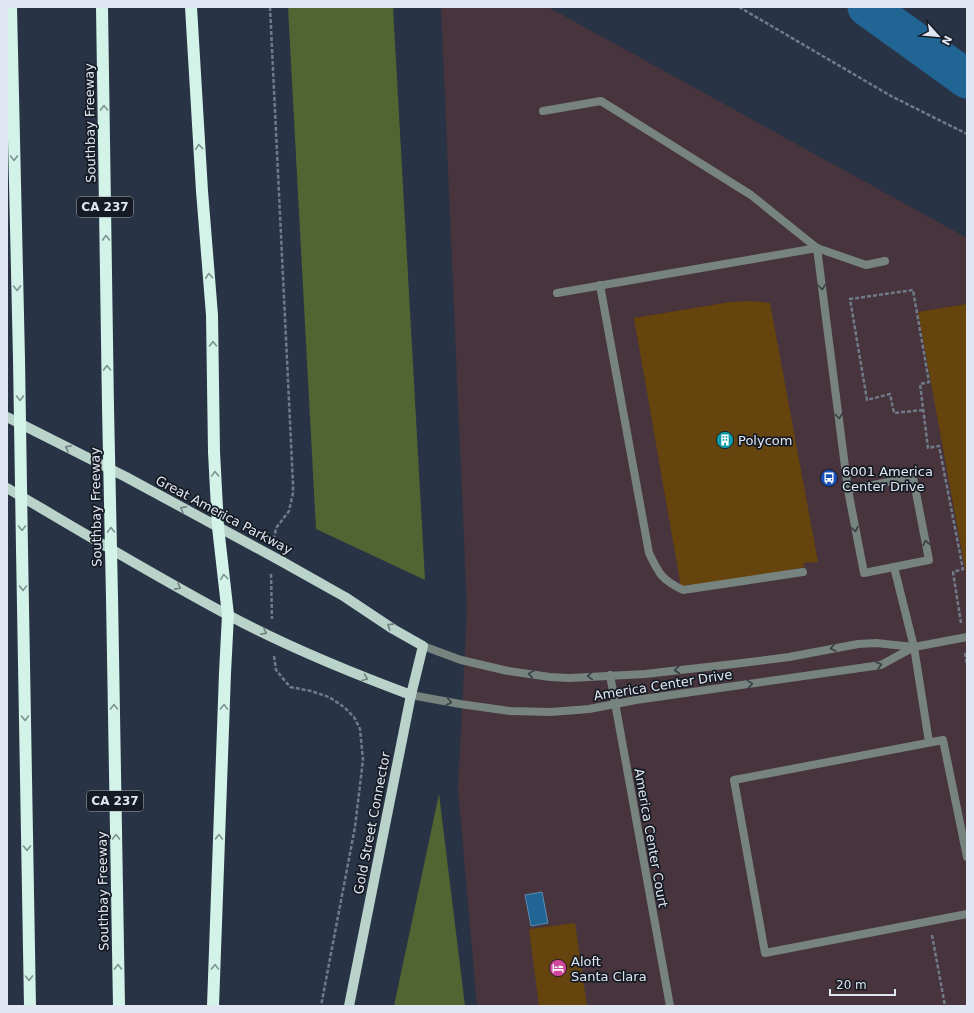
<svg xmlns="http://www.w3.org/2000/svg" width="974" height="1013" viewBox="0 0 974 1013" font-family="'DejaVu Sans',sans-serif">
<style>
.commercial{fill:#47343d}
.green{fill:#526431}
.water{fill:#216595;stroke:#5a8cb1}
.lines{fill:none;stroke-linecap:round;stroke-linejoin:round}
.river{stroke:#216595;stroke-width:39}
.building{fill:#66440d}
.path{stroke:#707a89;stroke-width:2.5;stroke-dasharray:4 2;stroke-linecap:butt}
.lane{stroke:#76837f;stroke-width:8}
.street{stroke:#76837f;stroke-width:8}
.primary{stroke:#b9d3cb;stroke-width:10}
.highway{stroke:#d3f3e9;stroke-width:12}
.highway-bridge{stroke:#d3f3e9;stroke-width:12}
.oneway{stroke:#7e9290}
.oneway2{stroke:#383f43}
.oneway3{stroke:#70807f}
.labels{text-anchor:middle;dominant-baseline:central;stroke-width:3.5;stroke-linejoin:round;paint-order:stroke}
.shield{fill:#161b23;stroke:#a3aab5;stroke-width:1}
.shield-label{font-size:12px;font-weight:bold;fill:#e0e7f3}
.street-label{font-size:13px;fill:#e0e7f3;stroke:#161b23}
.poi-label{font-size:13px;fill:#e0e7f3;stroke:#161b23;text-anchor:start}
</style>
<rect width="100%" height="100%" fill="#283445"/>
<path class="commercial" d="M441 7H548L967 238V1006H477L458 789 467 610Z"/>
<g class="green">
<path d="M288 7H393L425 580 316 529Z"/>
<path d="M439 794 465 1006H394Z"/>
</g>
<path class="water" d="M542 892 548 923 531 926 525 895Z"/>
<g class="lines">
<path class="river" d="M867 7 967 79"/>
</g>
<g class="building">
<path d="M751 301 770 303 818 562 803 563 805 567 692 588 691 584 681 587 634 318 730 302Z"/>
<path d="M967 304V574H966L918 312Z"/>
<path d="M575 923 587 1006H539L529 929Z"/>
</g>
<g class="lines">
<g class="path">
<path d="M270 7 293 484V493L289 511 276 528 274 539"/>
<path d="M739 7 891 96 967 134"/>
<path d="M923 410 894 413 890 394 867 400 850 299 913 290 929 382 920 384 928 448 939 446 963 569 953 572 961 623"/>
<path d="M271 574 272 619"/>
<path d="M965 653 967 665"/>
<path d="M274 656 276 670 290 687 311 691 329 697 344 707 354 717 360 729 363 760 355 827 321 1006"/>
<path d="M932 935 945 1006"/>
</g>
<g class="lane">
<path d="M543 111 601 101 751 195 817 248 866 265 885 261"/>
<path d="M817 248 848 490 864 573 929 560 913 477 848 490"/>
<path d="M600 285 649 553C659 574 662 580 683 590L803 572"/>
<path d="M557 293 817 248"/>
<path d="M894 567 914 647 929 742"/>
<path d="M967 857 943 740 734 780 765 953 967 914"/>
</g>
<g class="street">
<path d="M423 646 461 660 508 671 550 677 570 678 645 674 734 664 789 657 858 644 876 643 914 647 967 637"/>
<path d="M610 675 670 1006"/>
<path d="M411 695 460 704 510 711 551 712 589 709 636 700 881 665 914 647"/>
</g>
<g class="primary">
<path d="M7 417 126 477 281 561 345 597 393 629 423 646 411 695 349 1006"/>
<path d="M7 488C80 531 153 575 228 615 286 646 349 672 411 695"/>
</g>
<g class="highway">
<path d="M11 7 19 359"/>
<path d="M102 7 108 407"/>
<path d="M191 7 202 191 212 315 214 452 218 527 228 615 225 673 213 1006"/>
<path d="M22 549 30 1006"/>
<path d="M112 597 119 1006"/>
</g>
<g class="highway-bridge">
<path d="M19 359 22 549"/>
<path d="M108 407 112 597"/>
</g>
</g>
<defs><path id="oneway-chevron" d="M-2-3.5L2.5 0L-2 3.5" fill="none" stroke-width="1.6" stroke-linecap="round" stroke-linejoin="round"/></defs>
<g class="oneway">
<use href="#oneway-chevron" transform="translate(104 108) rotate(-91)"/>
<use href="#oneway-chevron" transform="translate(199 147) rotate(-94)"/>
<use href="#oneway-chevron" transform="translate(14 158) rotate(89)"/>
<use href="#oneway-chevron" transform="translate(106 238) rotate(-91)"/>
<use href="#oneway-chevron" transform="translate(209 276) rotate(-95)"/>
<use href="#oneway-chevron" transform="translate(17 288) rotate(89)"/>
<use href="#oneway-chevron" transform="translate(213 344) rotate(-91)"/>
<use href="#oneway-chevron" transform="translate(107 368) rotate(-91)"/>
<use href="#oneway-chevron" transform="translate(20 398) rotate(89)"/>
<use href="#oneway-chevron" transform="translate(215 474) rotate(-92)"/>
<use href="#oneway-chevron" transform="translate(22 528) rotate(89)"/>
<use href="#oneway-chevron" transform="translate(111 530) rotate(-91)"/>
<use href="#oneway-chevron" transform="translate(224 577) rotate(-97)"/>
<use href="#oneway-chevron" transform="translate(23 588) rotate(89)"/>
<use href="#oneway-chevron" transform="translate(114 707) rotate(-91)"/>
<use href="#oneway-chevron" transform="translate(224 707) rotate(-88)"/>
<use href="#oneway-chevron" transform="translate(25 718) rotate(89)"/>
<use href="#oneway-chevron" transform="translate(116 837) rotate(-91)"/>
<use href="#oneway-chevron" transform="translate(219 837) rotate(-88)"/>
<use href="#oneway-chevron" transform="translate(27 848) rotate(89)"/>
<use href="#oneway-chevron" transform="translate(118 967) rotate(-91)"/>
<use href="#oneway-chevron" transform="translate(215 967) rotate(-88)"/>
<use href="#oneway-chevron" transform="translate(29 978) rotate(89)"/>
</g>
<g class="oneway2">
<use href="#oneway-chevron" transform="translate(822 287) rotate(83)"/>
<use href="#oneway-chevron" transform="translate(839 416) rotate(83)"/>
<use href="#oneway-chevron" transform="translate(855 529) rotate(79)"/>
<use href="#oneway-chevron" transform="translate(926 543) rotate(-101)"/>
<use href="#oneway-chevron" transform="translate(833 648) rotate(169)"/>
<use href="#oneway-chevron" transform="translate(879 665) rotate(-16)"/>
<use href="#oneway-chevron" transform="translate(677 670) rotate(174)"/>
<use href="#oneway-chevron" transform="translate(531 674) rotate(-171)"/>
<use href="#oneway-chevron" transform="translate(590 676) rotate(176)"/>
<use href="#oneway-chevron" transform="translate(750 684) rotate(-8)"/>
<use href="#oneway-chevron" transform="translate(449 702) rotate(11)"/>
</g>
<g class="oneway3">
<use href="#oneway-chevron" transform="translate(68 448) rotate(-153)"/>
<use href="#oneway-chevron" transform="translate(183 509) rotate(-152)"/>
<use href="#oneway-chevron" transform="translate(178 587) rotate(29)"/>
<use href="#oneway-chevron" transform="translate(390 626) rotate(-147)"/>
<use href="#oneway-chevron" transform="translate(264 632) rotate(26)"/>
<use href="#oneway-chevron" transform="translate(365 678) rotate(22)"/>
</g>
<defs>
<symbol id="building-disc" viewBox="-11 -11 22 22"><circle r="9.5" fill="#0f9aa8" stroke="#161b23"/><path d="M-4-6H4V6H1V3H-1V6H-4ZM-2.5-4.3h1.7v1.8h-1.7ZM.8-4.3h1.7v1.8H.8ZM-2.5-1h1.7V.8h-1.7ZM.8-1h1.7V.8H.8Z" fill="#fff"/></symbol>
<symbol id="bus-disc" viewBox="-11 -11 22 22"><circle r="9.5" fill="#1a4fb4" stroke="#161b23"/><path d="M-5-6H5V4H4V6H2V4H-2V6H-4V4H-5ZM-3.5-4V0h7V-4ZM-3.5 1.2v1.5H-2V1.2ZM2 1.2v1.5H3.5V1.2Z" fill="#fff"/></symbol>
<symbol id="hotel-disc" viewBox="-11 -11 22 22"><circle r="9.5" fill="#d1479c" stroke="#161b23"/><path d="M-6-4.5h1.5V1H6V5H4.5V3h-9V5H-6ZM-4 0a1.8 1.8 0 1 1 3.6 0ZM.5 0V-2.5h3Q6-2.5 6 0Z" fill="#fff"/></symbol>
</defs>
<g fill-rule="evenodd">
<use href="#building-disc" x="715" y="430" width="20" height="20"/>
<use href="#bus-disc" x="819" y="468" width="20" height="20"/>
<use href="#hotel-disc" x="548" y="958" width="20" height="20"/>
</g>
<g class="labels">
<g class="shield">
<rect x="77" y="197" width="56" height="20" rx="3"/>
<rect x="87" y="791" width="56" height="20" rx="3"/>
</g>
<g class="shield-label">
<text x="105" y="207">CA 237</text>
<text x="115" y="801">CA 237</text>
</g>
<g class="street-label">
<text transform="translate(90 123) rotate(-91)">Southbay Freeway</text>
<text transform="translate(96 507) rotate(-91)">Southbay Freeway</text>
<text transform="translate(224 515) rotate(28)">Great America Parkway</text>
<text transform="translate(663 685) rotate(-9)">America Center Drive</text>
<text transform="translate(372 823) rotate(-79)">Gold Street Connector</text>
<text transform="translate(651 838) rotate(80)">America Center Court</text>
<text transform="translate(103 891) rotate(-91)">Southbay Freeway</text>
</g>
<g class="poi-label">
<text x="738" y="440">Polycom</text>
<text x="842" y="471">6001 America<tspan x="842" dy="15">Center Drive</tspan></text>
<text x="571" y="961">Aloft<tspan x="571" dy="15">Santa Clara</tspan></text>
</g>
</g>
<rect width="974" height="1013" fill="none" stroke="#e0e7f3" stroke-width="16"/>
<g transform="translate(938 36) rotate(117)" stroke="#161b23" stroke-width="3" paint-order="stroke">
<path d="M0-3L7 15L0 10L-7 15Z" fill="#e0e7f3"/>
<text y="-6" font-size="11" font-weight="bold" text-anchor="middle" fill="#e0e7f3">N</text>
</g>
<path d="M830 989v6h65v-6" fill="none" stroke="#e0e7f3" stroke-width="2"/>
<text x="836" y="989" font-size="12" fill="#e0e7f3" stroke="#161b23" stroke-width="3" paint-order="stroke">20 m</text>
</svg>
